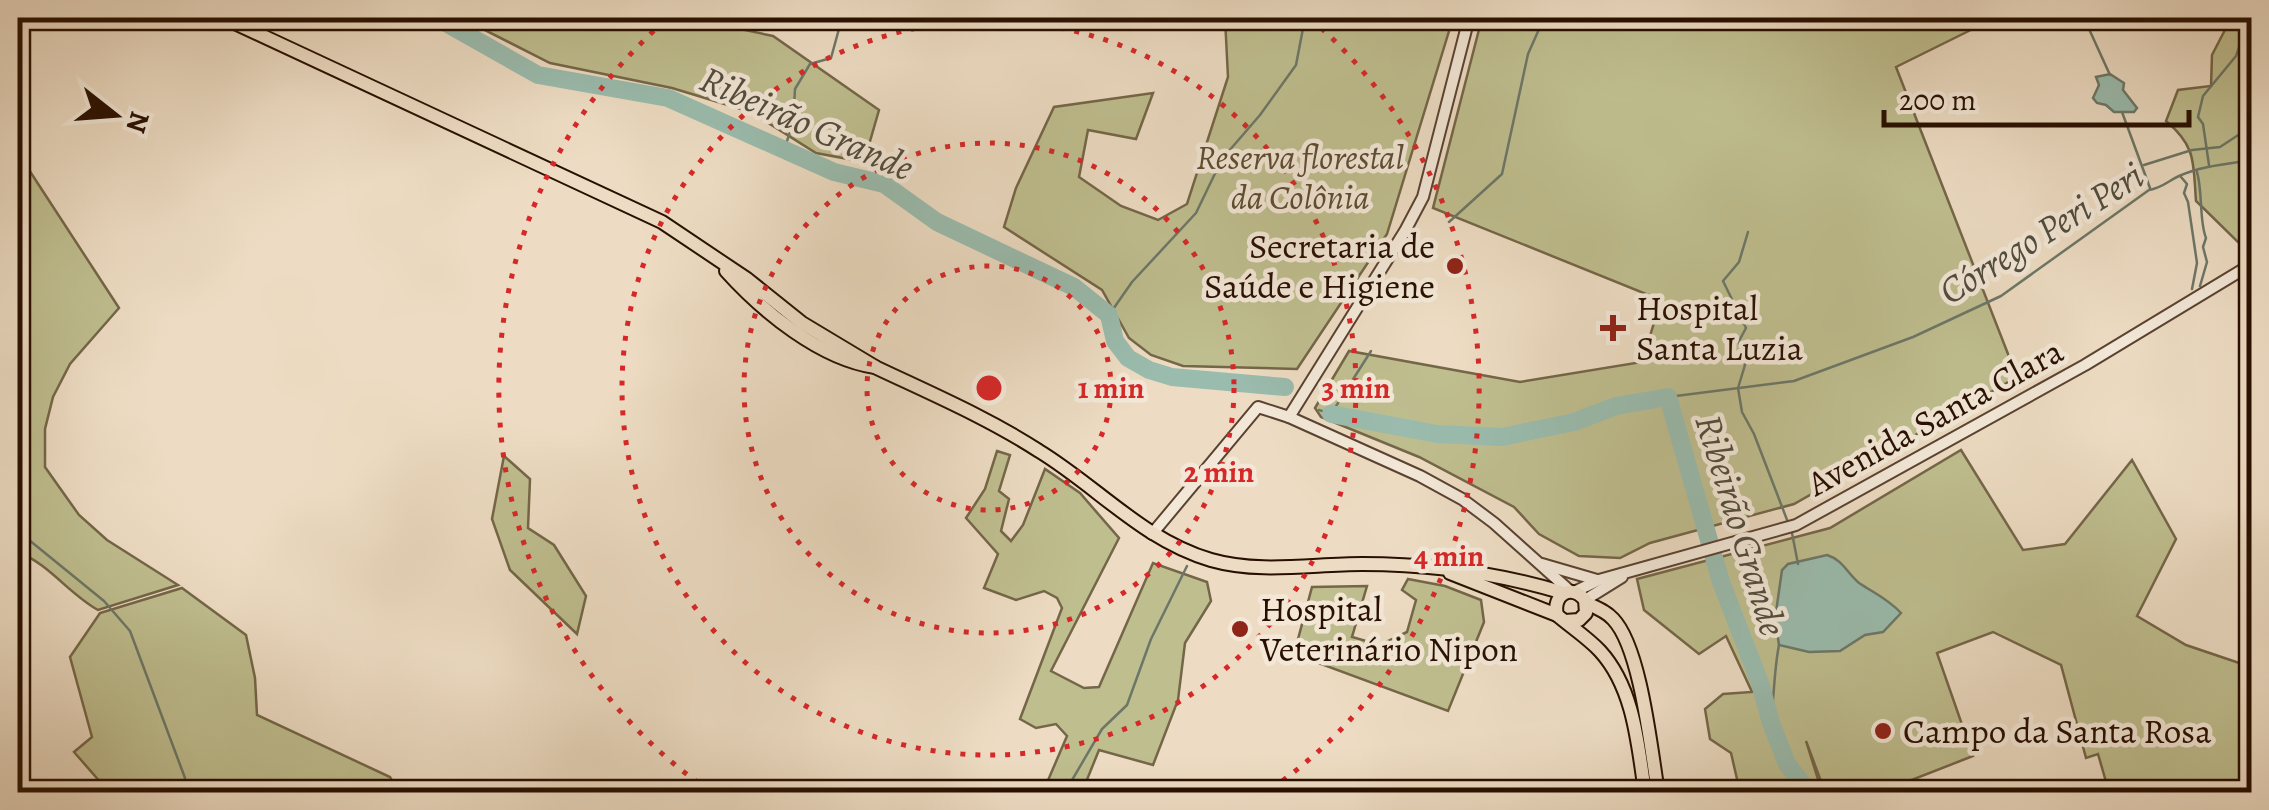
<svg xmlns="http://www.w3.org/2000/svg" width="2269" height="810" viewBox="0 0 2269 810" font-family="Alegreya,serif">
<style>
.green{fill:#bfbe8f;stroke:#746648;stroke-width:2.5}
.water{fill:#9abcae;stroke:#6c7768;stroke-width:2.5}
.lines{fill:none;stroke-linecap:round;stroke-linejoin:round}
.stream{stroke:#6c7768;stroke-width:2.5}
.river{stroke:#9abcae;stroke-width:18}
.minor-casing{stroke:#594231;stroke-width:14}
.major-casing{stroke:#280f00;stroke-width:16}
.minor{stroke:#f3e8d8;stroke-width:10}
.major{stroke:#eddcc3;stroke-width:12}
.ring{fill:none;stroke:#d62828;stroke-width:5;stroke-dasharray:5 10}
.poi-dot{fill:#8f2418;stroke:#f3e8d8;stroke-width:4}
.labels{text-anchor:middle;dominant-baseline:central;stroke-width:9;stroke-linejoin:round;paint-order:stroke}
.park-label{font-size:35px;font-style:italic;fill:#5d4c32;stroke:#f3e8d8}
.poi-label{font-size:35px;fill:#280f00;stroke:#f3e8d8;text-anchor:start}
.street-label{font-size:35px;fill:#280f00;stroke:#f3e8d8}
.water-label{font-size:38px;font-style:italic;fill:#504c3d;stroke:#f3e8d8}
.centre{fill:#d62828;stroke:#f3e8d8;stroke-width:5}
.ring-label{font-size:30px;text-anchor:middle;font-weight:bold;fill:#d62828;stroke:#f3e8d8;stroke-width:9;stroke-linejoin:round;paint-order:stroke}
</style>
<rect width="100%" height="100%" fill="#eddcc3"/>
<filter id="stains"><feTurbulence type="fractalNoise" baseFrequency=".002" numOctaves="4"/><feColorMatrix values="0 0 0 0 .2 0 0 0 0 .09 0 0 0 0 .02 0 0 0 .5 -.17"/></filter>
<radialGradient id="worn" r=".72"><stop offset=".6" stop-color="#630" stop-opacity="0"/><stop offset="1" stop-color="#630" stop-opacity=".3"/></radialGradient>
<g class="green">
<path d="M466 18H688L773 36 879 110 864 162 816 153 751 112 672 88 550 63 465 20Z"/>
<path d="M1225 18H1453L1387 234 1297 369 1183 366 1151 355 1129 338 1102 290 1004 227 1016 188 1054 107 1153 93 1136 139 1088 130 1079 177 1121 206 1158 220 1187 204 1228 77Z"/>
<path d="M1482 18H1995L1896 67 2017 377 1794 504 1650 543 1620 558 1579 556 1539 534 1514 507 1419 457 1321 417 1315 408 1349 351 1520 382 1642 362 1661 300 1433 208Z"/>
<path d="M2224 18H2251L2252 246 2246 250 2196 201C2193 163 2197 147 2166 121L2178 90 2211 86 2212 55 2227 26Z"/>
<path d="M18 153 119 308 70 364 53 397 45 429V467L79 515 107 540 178 585 98 610C69 594 49 564 18 552Z"/>
<path d="M1961 450 2023 550 2065 544 2132 460 2176 539 2137 616 2186 645 2251 667V792H2109L2098 754 2086 758 2061 665 1993 632 1937 653 1973 756 1881 792H1825L1806 741 1822 792H1740L1731 753 1710 739 1705 709 1723 694 1752 692 1726 636 1699 654 1644 610 1637 579 1830 528Z"/>
<path d="M997 451 1010 455 999 491 1009 499 1001 531 1011 541 1023 525 1045 469 1080 493 1119 538 1051 671 1084 688 1099 687 1153 563 1207 582 1211 601 1185 643 1178 700 1153 765 1099 750 1082 792H1043L1067 736 1056 724 1036 728 1020 719 1062 608 1057 598 1044 591 1016 600 984 588 998 554 966 518 985 489Z"/>
<path d="M504 456 530 479 528 528 554 545 586 596 577 634 510 570 492 519Z"/>
<path d="M1408 579 1445 586 1481 600 1484 622 1448 711 1294 654 1312 587 1367 586 1352 637 1380 645 1407 632 1416 600 1402 590Z"/>
<path d="M182 588 246 635 255 678 257 715 390 777 398 792H109L74 752 92 737 70 657 100 613Z"/>
</g>
<g class="water">
<path d="M2110 74 2124 83 2123 90 2137 108 2134 112H2114L2106 105 2097 103 2093 98 2099 85 2096 77Z"/>
<path d="M1827 555C1843 560 1847 573 1859 583 1874 593 1888 599 1901 613L1883 632 1865 635 1840 651 1809 652 1779 645 1775 619 1782 570 1788 564Z"/>
</g>
<g class="lines">
<g class="stream">
<path d="M2084 18 2110 75"/>
<path d="M2122 112 2150 188"/>
<path d="M784 150 793 123 795 89 810 64 831 58 842 18"/>
<path d="M2144 165 2192 150 2220 147 2252 126"/>
<path d="M2209 165 2203 124 2198 117 2203 96 2236 56 2249 19"/>
<path d="M2197 172C2203 193 2199 221 2206 238L2203 247 2207 262 2200 286"/>
<path d="M2181 177 2187 184 2184 193 2188 202 2197 263 2192 289"/>
<path d="M1449 222 1502 174 1528 54 1544 18"/>
<path d="M1748 232 1739 262 1723 281 1746 328 1739 341 1745 365 1738 388 1742 412 1754 434 1789 525"/>
<path d="M1109 315 1132 282 1196 213 1222 159 1260 115 1296 65 1305 18"/>
<path d="M1668 397 1794 381 1913 337 2001 296 2149 190C2162 188 2168 181 2179 176 2201 166 2227 164 2252 160"/>
<path d="M1319 410 1331 414 1371 351"/>
<path d="M18 531 104 601 130 631 185 778 181 792"/>
<path d="M1792 533 1798 564"/>
<path d="M1771 723C1774 697 1774 670 1779 645"/>
<path d="M1065 792 1102 729 1127 705 1151 639 1187 566"/>
</g>
<g class="river">
<path d="M437 18 538 75 668 98 834 172 884 184 937 222 1074 287 1109 315 1115 341 1128 358 1149 370 1172 377 1285 387"/>
<path d="M1331 414 1437 434 1502 437 1574 422 1616 406 1668 397 1721 582 1760 683 1771 723 1787 764 1801 782 1802 792"/>
</g>
<defs>
<g id="minor">
<path d="M1289 417 1405 231 1423 197 1469 18"/>
<path d="M1152 534 1258 407 1289 417 1420 476 1462 499 1494 523 1570 591"/>
<path d="M1542 564 1597 580"/>
<path d="M1574 592 1599 580 1796 525 2085 365 2252 264"/>
<path d="M1585 600 1622 577"/>
</g>
<g id="major">
<path d="M224 18 662 222 747 279 802 323 877 368C932 394 988 418 1039 451 1098 487 1143 540 1211 560 1260 574 1312 564 1362 564 1432 564 1498 573 1564 593"/>
<path d="M726 271C762 311 820 359 875 367"/>
<path d="M1450 573 1557 615"/>
<path d="M1586 603C1595 607 1606 611 1613 619 1641 648 1651 751 1658 792"/>
<path d="M1565 621 1579 620 1586 613 1585 600C1571 583 1552 595 1557 615 1571 627 1588 638 1600 651 1634 688 1638 745 1645 792"/>
</g>
</defs>
<use href="#minor" class="minor-casing"/>
<use href="#major" class="major-casing"/>
<use href="#minor" class="minor"/>
<use href="#major" class="major"/>
</g>
<g class="ring">
<circle cx="989" cy="388" r="122"/>
<circle cx="989" cy="388" r="245"/>
<circle cx="989" cy="388" r="367"/>
<path d="M711 792A490 490 0 0 1 668 18M1310 18A490 490 0 0 1 1267 792"/>
</g>
<g class="poi-dot">
<circle cx="1455" cy="266" r="10"/>
<path d="M1608 313h10v10h10v10h-10v10h-10v-10h-10v-10h10z"/>
<circle cx="1240" cy="629" r="10"/>
<circle cx="1883" cy="731" r="10"/>
</g>
<g class="labels">
<g class="park-label">
<text x="1300" y="157">Reserva florestal<tspan x="1300" dy="40">da Colônia</tspan></text>
</g>
<g class="poi-label">
<text x="1435" y="246" text-anchor="end">Secretaria de<tspan x="1435" dy="40">Saúde e Higiene</tspan></text>
<text x="1636" y="308">Hospital<tspan x="1636" dy="40">Santa Luzia</tspan></text>
<text x="1260" y="609">Hospital<tspan x="1260" dy="40">Veterinário Nipon</tspan></text>
<text x="1903" y="731">Campo da Santa Rosa</text>
</g>
<g class="street-label">
<text transform="translate(1935 417) rotate(-29)">Avenida Santa Clara</text>
</g>
<g class="water-label">
<text transform="translate(807 123) rotate(24)">Ribeirão Grande</text>
<text transform="translate(2041 233) rotate(-32)">Córrego Peri Peri</text>
<text transform="translate(1741 525) rotate(73)">Ribeirão Grande</text>
</g>
</g>
<circle cx="989" cy="388" r="15" class="centre"/>
<g class="ring-label">
<text x="1111" y="398">1 min</text>
<text x="1356" y="398">3 min</text>
<text x="1219" y="482">2 min</text>
<text x="1449" y="566">4 min</text>
</g>
<rect width="2269" height="810" fill="none" stroke="#eddcc3" stroke-width="60"/>
<rect x="20" y="20" width="2229" height="770" fill="none" stroke="#280f00" stroke-width="5"/>
<rect x="30" y="30" width="2209" height="750" fill="none" stroke="#280f00" stroke-width="2.5"/>
<g transform="translate(115 115) rotate(107)" stroke="#f3e8d8" stroke-width="8" paint-order="stroke">
<path d="M0-8L18 38L0 25L-18 38Z" fill="#280f00"/>
<text y="-15" font-size="28" font-weight="bold" text-anchor="middle" fill="#280f00">N</text>
</g>
<path d="M1884 110v15h305v-15" fill="none" stroke="#280f00" stroke-width="5"/>
<text x="1899" y="110" font-size="30" fill="#280f00" stroke="#f3e8d8" stroke-width="8" paint-order="stroke">200 m</text>
<rect width="100%" height="100%" filter="url(#stains)"/>
<rect width="100%" height="100%" fill="url(#worn)"/>
</svg>
